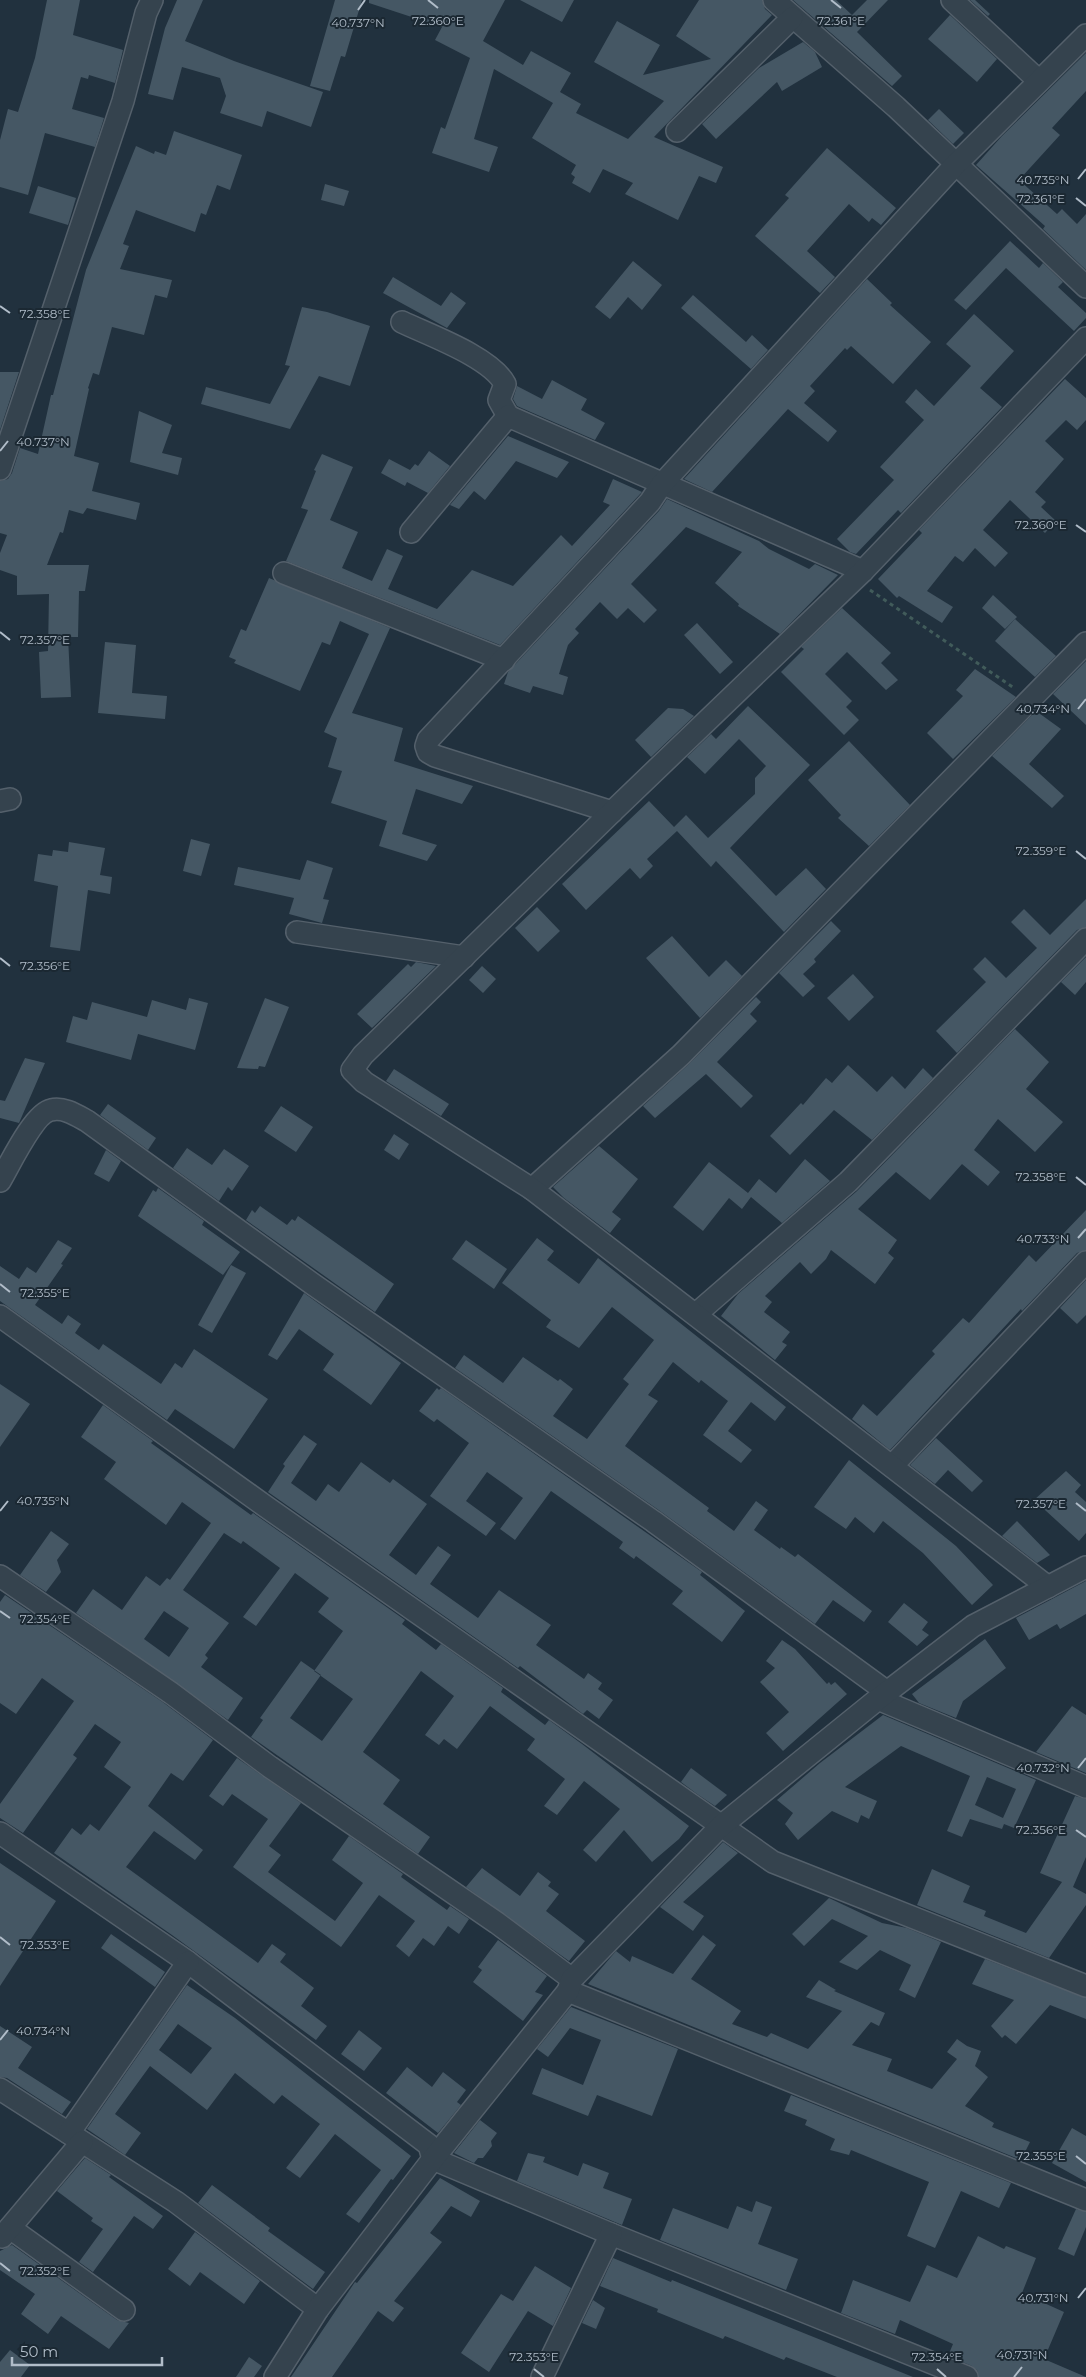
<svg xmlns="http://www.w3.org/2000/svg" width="1086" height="2377" viewBox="0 0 1086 2377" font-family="Montserrat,sans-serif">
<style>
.building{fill:#455764;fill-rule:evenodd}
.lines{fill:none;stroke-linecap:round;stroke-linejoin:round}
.minor-casing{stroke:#54606b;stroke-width:24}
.path{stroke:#415b5a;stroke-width:3;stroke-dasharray:4 4;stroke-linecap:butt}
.minor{stroke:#35434e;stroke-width:21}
.ticks{fill:none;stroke:#b1bdc9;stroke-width:2}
.ticks-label{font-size:12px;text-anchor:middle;fill:#b1bdc9;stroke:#1b2832;stroke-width:4;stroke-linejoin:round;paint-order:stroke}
</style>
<rect width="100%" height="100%" fill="#21313e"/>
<g class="building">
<path d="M47 0H80L73 35 123 50 115 83 89 75 88 79 81 77 72 109 104 118 95 147 45 133 28 195 0 187V140L8 109 18 112 35 58Z"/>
<path d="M177 0H203L185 41 234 61 323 92 311 127 267 111 262 127 220 113 226 96 220 78 182 67 173 100 148 94 165 28Z"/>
<path d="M335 0H362L345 57 341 56 330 91 310 86Z"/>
<path d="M369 0H505L483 41 523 65 531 51 571 73 560 92 581 104 576 113 628 139 664 101 594 62 617 21 660 45 643 75 711 59 676 36 699 0H762L765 9 772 15 654 137 723 167 716 183 699 176 678 220 625 194 633 183 603 169 590 193 572 183 575 177 571 174 576 165 532 138 553 103 494 69 474 139 498 147 489 172 432 153 441 127 445 129 470 58 435 40 442 27 369 3Z"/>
<path d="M520 0H574L562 22Z"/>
<path d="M793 0H836L852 15 867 0H888L857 32 902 76 892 86Z"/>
<path d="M970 0H975L990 14 988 16Z"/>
<path d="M950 15 997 59 977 82 928 39Z"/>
<path d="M803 42 815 52 822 67 782 91 777 82 716 139 702 124 759 68Z"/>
<path d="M1086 53V91L1052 128 1060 135 1019 180 1057 214 1062 209 1077 224 1086 214V270L1043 229 1045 226 976 165 1002 136Z"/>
<path d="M939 109 964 133 953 144 928 120Z"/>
<path d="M174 131 242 155 230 190 217 185 206 215 201 213 195 232 136 210 123 244 129 246 120 269 172 280 167 298 155 295 144 335 112 327 99 375 93 373 88 388 89 389 74 456 99 463 92 491 140 503 136 520 87 508 83 514 69 510 63 533 60 532 47 565H89L85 591H79L78 637H68L71 697 41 698 39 652 48 651 49 594 17 595V576L0 570V553L7 535 0 533V481L8 479 12 473 20 448 38 454 51 395H53L86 270 136 146 154 154 155 151 166 155Z"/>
<path d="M827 148 896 208 881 225 872 218 869 222 849 204 807 251 835 277 820 293 755 236 789 198 785 195Z"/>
<path d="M325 184 349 191 344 206 321 200Z"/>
<path d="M38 186 76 198 68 225 29 213Z"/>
<path d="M1010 241 1039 268 1043 263 1063 282 1058 287 1086 313V318L1074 331 1006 268 966 310 954 300Z"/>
<path d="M633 261 662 285 642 310 628 297 610 319 595 307Z"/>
<path d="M393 277 441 306 451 292 466 303 447 328 383 293Z"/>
<path d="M867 279 892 303 890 305 931 342 893 384 851 346 847 350 845 348 810 386 815 391 804 403 837 431 828 442 788 409 712 492 684 479Z"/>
<path d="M693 295 746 342 752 335 768 350 751 369 681 308Z"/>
<path d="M302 307 327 312 370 326 350 386 319 376 290 429 201 404 206 387 270 404 290 366 285 365Z"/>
<path d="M974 314 1014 351 980 388 1002 407 901 513 898 510 856 554 850 552 837 539 894 480 880 467 924 420 905 402 916 389 934 406 971 366 946 344Z"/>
<path d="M0 372H19L0 430Z"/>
<path d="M1065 379 1086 398V420L1077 430 1066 420 1045 441 1064 459 1035 492 1046 502 1041 507 1056 521 1045 533 1010 500 983 530 1008 553 995 567 975 548 963 562 955 556 927 591 953 607 942 623 899 596 897 598 878 579 922 533 919 530Z"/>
<path d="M552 380 587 399 581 410 605 423 595 440 517 406 513 399 517 386 542 399Z"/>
<path d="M139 411 172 425 162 453 182 458 178 475 130 462Z"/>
<path d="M508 436 569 462 557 478 516 461 485 500 474 491 459 509 450 505Z"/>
<path d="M429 451 450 466 428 493 407 482 405 486 381 473 389 459 410 470 415 464 418 466Z"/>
<path d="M322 454 353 467 330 520 358 532 342 568 372 581 387 549 403 556 388 589 437 609 472 570 513 586 561 535 572 546 610 505 603 502 613 479 642 492 500 645 286 561 308 510 301 508 316 471 314 470Z"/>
<path d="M667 499 759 541 769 549 809 569 815 564 838 575 780 634 738 606 739 604 715 583 742 552 686 527 631 584 657 610 644 623 628 608 617 619 600 602 575 629 579 633 568 645 559 674 568 677 563 695 533 686 530 693 504 684 508 672 659 511Z"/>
<path d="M269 578 390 628 352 713 403 728 394 761 473 786 462 804 416 789 402 834 437 845 427 861 379 846 387 821 331 803 342 771 328 767 337 738 324 732 369 634 340 621 330 645 322 642 300 691 234 663 236 660 229 657 241 629 246 631Z"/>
<path d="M993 595 1017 617 1005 629 982 608Z"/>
<path d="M842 608 891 653 881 663 898 680 886 690 847 652 825 674 852 701 846 707 859 720 844 735 781 672 804 649 801 647Z"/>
<path d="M1015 619 1056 656 1035 677 995 641Z"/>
<path d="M697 623 733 662 720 674 684 635Z"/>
<path d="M105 642 136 645 132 693 167 696 165 719 98 713Z"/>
<path d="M1086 661V725L1053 694Z"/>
<path d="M975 669 1016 697 953 759 927 733 963 696 956 690Z"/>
<path d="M748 706 810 765 730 848 776 896 806 868 826 889 784 932 716 861 711 867 677 831 647 859 653 866 640 879 630 868 586 910 562 884 649 801 674 827 686 815 708 838 755 794V778L766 766 739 739 705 774 687 757 711 734 716 739Z"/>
<path d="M668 708 683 709 694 716 651 757 635 740Z"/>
<path d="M1036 711 1061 729 1029 764 1064 796 1052 808 992 756Z"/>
<path d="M849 741 910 805 869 846 838 818 841 815 808 780Z"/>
<path d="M191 839 210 844 201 876 183 871Z"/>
<path d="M69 842 105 848 100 875 112 877 110 894 88 890 80 951 50 947 58 886 34 881 38 854 52 856 53 850 68 852Z"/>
<path d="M307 860 333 868 323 899 329 900 322 923 289 914 294 898 234 885 238 867 300 880Z"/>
<path d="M1086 899V927L1077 930 957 1053 936 1031 986 982 973 969 985 957 1006 978 1037 948 1011 922 1024 909 1050 935Z"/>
<path d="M537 907 560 931 538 952 515 928Z"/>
<path d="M831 921 841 931 814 959 816 962 803 974 815 986 803 997 779 973Z"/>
<path d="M672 936 709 977 726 960 742 976 700 1018 646 958Z"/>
<path d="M1086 957V982L1075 995 1061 982Z"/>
<path d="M416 962 436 966 372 1028 357 1014 408 964 411 967Z"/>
<path d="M482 966 496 979 483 993 469 980Z"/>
<path d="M853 974 874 997 849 1021 827 998Z"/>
<path d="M756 997 761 1002 750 1014 757 1021 717 1062 753 1096 741 1108 706 1074 655 1118 643 1106 689 1064Z"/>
<path d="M189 998 208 1003 195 1050 138 1034 131 1060 66 1042 73 1016 87 1020 92 1002 147 1017 152 1000 186 1010Z"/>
<path d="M265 998 289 1007 265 1067 259 1066 258 1069 237 1068Z"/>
<path d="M1015 1029 1049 1062 1026 1089 1063 1122 1035 1152 998 1119 974 1150 1000 1172 988 1186 962 1164 930 1200 896 1172 858 1209 897 1240 888 1253 894 1258 875 1284 831 1250 826 1259 811 1274 800 1262 765 1296 772 1302 764 1312 790 1332 782 1342 787 1345 775 1360 721 1316 738 1294 857 1191Z"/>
<path d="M25 1058 45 1063 19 1123 0 1118V1100L5 1101Z"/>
<path d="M848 1065 877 1092 892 1076 905 1089 923 1068 933 1078 872 1140 834 1110 790 1155 770 1136 801 1103 803 1105 826 1078 832 1083Z"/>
<path d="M394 1069 449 1104 441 1116 386 1081Z"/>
<path d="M108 1104 156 1138 148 1150 100 1115Z"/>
<path d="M281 1106 313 1127 296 1152 264 1131Z"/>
<path d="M394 1134 409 1144 399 1160 384 1150Z"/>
<path d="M599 1146 638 1179 612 1212 621 1219 610 1233 564 1198 553 1187Z"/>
<path d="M187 1148 212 1165 224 1149 249 1166 232 1191 228 1187 219 1201 173 1168Z"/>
<path d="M106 1150 121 1161 109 1182 94 1174Z"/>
<path d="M805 1159 830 1181 782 1223 751 1197 742 1209 729 1198 703 1231 673 1207 709 1162 748 1193 759 1179 776 1193Z"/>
<path d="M158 1188 204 1221 202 1225 240 1252 223 1275 138 1216 153 1190 156 1192Z"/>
<path d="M260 1206 287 1225 292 1219 295 1221 298 1216 394 1284 375 1312 246 1220 252 1210 255 1213Z"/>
<path d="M1086 1210V1250L1077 1253 1022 1311 1021 1309 890 1450 852 1419 863 1404 877 1416 935 1354 932 1351 963 1318 969 1323 1029 1255 1036 1262Z"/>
<path d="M537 1238 554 1251 547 1260 579 1284 598 1258 786 1407 775 1421 751 1402 728 1431 752 1450 741 1463 703 1435 728 1401 701 1380 699 1383 673 1362 648 1395 658 1401 625 1446 709 1508 707 1511 734 1531 756 1501 768 1510 754 1530 780 1549 781 1547 795 1557 798 1554 872 1611 864 1622 833 1600 815 1624 660 1511 455 1368 464 1355 503 1383 523 1357 558 1381 560 1379 573 1389 553 1416 587 1439 629 1384 623 1379 654 1340 612 1307 579 1348 546 1327 551 1320 502 1283Z"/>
<path d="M58 1240 72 1248 61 1264 63 1265 35 1305 62 1324 68 1315 81 1324 75 1333 99 1350 103 1344 161 1384 175 1363 182 1368 194 1349 268 1399 234 1449 175 1409 167 1420 0 1301V1266L19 1279 27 1267 36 1273Z"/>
<path d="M466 1240 507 1269 494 1289 452 1259Z"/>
<path d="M231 1265 246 1273 212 1333 198 1325Z"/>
<path d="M1086 1280V1315L1077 1324 1060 1308Z"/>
<path d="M304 1293 401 1363 371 1405 323 1370 334 1354 299 1329 277 1360 268 1355Z"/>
<path d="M0 1384 30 1404 0 1447Z"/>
<path d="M437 1388 439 1390 441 1388 702 1572 700 1575 745 1611 722 1642 672 1604 683 1591 636 1556 634 1559 619 1548 623 1542 551 1491 515 1540 500 1529 523 1498 487 1472 466 1501 496 1523 486 1536 430 1496 469 1443 437 1419 434 1422 419 1411Z"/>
<path d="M103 1405 153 1441 151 1443 251 1515 253 1513 405 1620 402 1624 436 1650 441 1644 503 1688 501 1692 545 1725 549 1720 582 1744 689 1826 679 1839 652 1862 624 1830 596 1862 583 1850 620 1809 584 1781 557 1815 544 1806 565 1779 527 1750 535 1739 490 1706 457 1749 444 1739 439 1745 425 1735 454 1696 421 1671 363 1752 400 1780 383 1804 430 1837 418 1854 251 1737 263 1720 260 1718 301 1661 321 1675 290 1718 322 1741 353 1699 314 1671 343 1631 318 1612 329 1598 295 1573 256 1626 243 1617 280 1568 243 1541 241 1544 224 1533 183 1590 229 1623 205 1655 208 1658 201 1667 243 1698 228 1720 76 1613 93 1589 122 1610 146 1576 160 1586 167 1578 170 1580 211 1523 182 1502 166 1525 104 1479 116 1462 81 1437ZM164 1611 189 1628 169 1657 144 1639Z"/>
<path d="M304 1435 317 1444 291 1483 316 1501 328 1484 339 1492 361 1462 390 1483 393 1479 427 1504 389 1555 416 1575 438 1546 451 1555 430 1584 478 1618 499 1590 551 1625 536 1645 584 1679 588 1673 602 1683 598 1689 613 1700 599 1719 587 1710 583 1714 520 1666 518 1668 268 1492 285 1466 283 1464Z"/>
<path d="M936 1438 983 1481 972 1492 948 1470 935 1484 910 1465Z"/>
<path d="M849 1460 956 1546 993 1585 972 1605 923 1553 883 1521 874 1533 855 1517 846 1529 814 1507Z"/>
<path d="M1066 1471 1081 1485 1075 1492 1086 1502V1533L1079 1541 1034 1500Z"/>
<path d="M1017 1521 1050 1555 1037 1563 1002 1536Z"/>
<path d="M51 1531 69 1544 57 1560 61 1572 46 1592 20 1575Z"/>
<path d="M1086 1581V1614L1060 1629 1057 1624 1029 1640 1016 1618Z"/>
<path d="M5 1595 164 1703 213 1740 183 1781 171 1773 148 1806 203 1850 195 1860 154 1831 126 1867 258 1963 272 1944 286 1954 280 1962 314 1988 301 2006 327 2026 316 2040 172 1935 54 1853 72 1828 81 1835 90 1824 99 1831 131 1787 104 1767 121 1742 95 1724 73 1755 77 1758 23 1833 0 1818V1804L74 1701 42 1678 16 1714 0 1703V1602Z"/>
<path d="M904 1603 928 1622 922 1630 929 1635 917 1646 888 1622Z"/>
<path d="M985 1639 1006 1668 963 1701 956 1718 919 1703 912 1694Z"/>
<path d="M782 1640 795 1649 827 1684 829 1682 831 1685 835 1682 847 1694 783 1751 766 1733 789 1712 760 1682 775 1668 766 1661Z"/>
<path d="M1072 1706 1086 1715V1773L1036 1752Z"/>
<path d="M883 1715 1036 1780 1014 1828 1004 1824 1002 1829 970 1819 962 1837 947 1831 970 1776 901 1746 845 1787 877 1801 869 1819 861 1815 858 1823 832 1811 798 1840 785 1824 793 1813 777 1800 820 1763ZM987 1777 1016 1789 1003 1818 975 1805Z"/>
<path d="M237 1758 301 1803 269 1846 281 1855 268 1872 335 1921 363 1883 332 1860 349 1836 403 1874 401 1877 447 1910 450 1906 469 1919 459 1934 448 1926 434 1946 423 1938 409 1957 396 1946 415 1921 379 1895 341 1947 233 1867 268 1819 232 1794 223 1806 209 1796Z"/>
<path d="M691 1768 727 1795 715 1806 697 1794 681 1782Z"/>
<path d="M1075 1796 1086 1799V1857L1073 1887 1086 1894V1905L1049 1958 917 1905 932 1869 970 1886 963 1902 986 1911 984 1916 1026 1933 1062 1882 1040 1873Z"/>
<path d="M723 1842 738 1853 683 1902 704 1916 693 1931 660 1907Z"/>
<path d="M0 1863 56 1901 0 1986Z"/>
<path d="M482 1868 520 1896 538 1872 551 1882 548 1886 559 1894 546 1911 585 1941 569 1961 466 1887Z"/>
<path d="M829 1898 882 1923 907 1928 941 1942 915 1998 899 1990 911 1965 880 1950 857 1970 839 1962 868 1936 832 1919 804 1946 792 1934Z"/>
<path d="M111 1934 165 1972 155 1987 101 1948Z"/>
<path d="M703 1935 716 1945 691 1979 741 2011 732 2024 767 2037 771 2033 808 2049 842 2011 806 1997 819 1980 836 1990 834 1991 885 2013 879 2026 871 2022 852 2045 892 2059 887 2071 932 2089 957 2059 947 2052 957 2039 967 2046 981 2051 975 2066 988 2077 965 2106 994 2123 992 2127 1030 2142 1021 2160 588 1984 616 1951 630 1962 632 1956 673 1974Z"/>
<path d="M498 1940 547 1976 535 1992 543 1995 523 2021 473 1982 482 1970 478 1967Z"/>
<path d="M985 1959 1086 1998V2019L1050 2005 1016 2044 1005 2035 1002 2038 991 2026 1014 2000 972 1984Z"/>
<path d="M187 1985 235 2018 411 2156 393 2180 391 2179 359 2223 346 2214 381 2170 335 2134 300 2178 286 2168 320 2124 282 2095 274 2104 235 2073 207 2110 150 2066 115 2114 141 2133 125 2155 87 2129ZM178 2024 212 2048 191 2074 159 2050Z"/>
<path d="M571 2007 678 2049 652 2116 597 2095 588 2116 532 2094 542 2068 583 2085 601 2040 570 2028 548 2057 537 2049Z"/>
<path d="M0 2026 32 2047 18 2068 71 2102 62 2114 7 2078 0 2077Z"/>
<path d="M359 2030 382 2048 364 2071 341 2054Z"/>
<path d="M407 2067 432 2087 443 2072 466 2090 457 2102 461 2105 438 2133 386 2093Z"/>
<path d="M791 2095 1011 2183 999 2208 961 2191 935 2248 907 2236 929 2182 851 2150 849 2155 830 2150 835 2139 805 2125 807 2120 784 2111Z"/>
<path d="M480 2120 497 2133 491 2141 492 2146 483 2158H478L474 2163 454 2153Z"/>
<path d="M1072 2128 1086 2136V2182L1052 2163Z"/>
<path d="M528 2153 545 2157 543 2162 578 2176 583 2163 609 2173 603 2188 632 2199 622 2225 517 2181Z"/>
<path d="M85 2158 111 2175 109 2177 163 2216 153 2229 134 2216 93 2272 79 2262 103 2229 91 2221 93 2218 57 2191Z"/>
<path d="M440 2178 480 2201 471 2217 451 2206 430 2233 442 2242 394 2301 404 2308 393 2322 378 2311 332 2377H291L355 2282 357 2283Z"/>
<path d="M212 2185 270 2228 268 2231 325 2272 313 2289 198 2203Z"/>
<path d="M756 2201 772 2207 758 2244 798 2259 786 2290 660 2240 673 2208 728 2229 737 2206 752 2212Z"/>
<path d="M1076 2209 1086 2212V2227L1074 2256 1058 2249Z"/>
<path d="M195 2232 260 2281 244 2304 200 2272 190 2286 168 2269Z"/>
<path d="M978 2236 1004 2249 1006 2246 1036 2258 1022 2293 1064 2312 1044 2359 1086 2377H979L977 2370 972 2366 948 2356 953 2344 900 2320 895 2334 841 2313 853 2280 910 2302 927 2265 957 2278Z"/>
<path d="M12 2245 117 2320 129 2323 109 2349 61 2316 48 2334 21 2314 35 2294 0 2270V2251Z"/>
<path d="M613 2258 671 2282 672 2280 913 2377H837L786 2357 784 2360 725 2336 723 2339 657 2312 658 2309 600 2286Z"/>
<path d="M535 2266 571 2288 553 2326 528 2311 489 2372 461 2353 501 2294 513 2301Z"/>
<path d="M593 2300 605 2308 596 2329 582 2323Z"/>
<path d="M10 2350 30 2365 21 2377H0V2362Z"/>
<path d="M249 2357 262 2366 254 2377H236Z"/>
</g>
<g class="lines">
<defs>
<g id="minor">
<path d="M774 0 896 107 1086 287"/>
<path d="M952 0 1039 81"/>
<path d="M677 131 792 18"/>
<path d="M402 322C429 335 491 357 505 384L499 400 508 416"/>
<path d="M0 469 123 101 146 13 152 0"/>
<path d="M411 532 508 416 863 571"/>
<path d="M284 573 504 660"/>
<path d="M0 801 10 799"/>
<path d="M612 812 435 756 428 752 426 746 428 740 650 502 662 484 956 164 1086 35"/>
<path d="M297 932 464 957"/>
<path d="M0 1181C9 1166 34 1113 51 1110 64 1107 76 1115 87 1121L314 1285 653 1521 887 1692"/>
<path d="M532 1189 681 1055 1086 643"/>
<path d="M696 1314 848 1182 1086 939"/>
<path d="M0 1316 265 1506 773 1862 1086 1986"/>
<path d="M892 1466 1086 1262"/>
<path d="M0 1576 171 1693 270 1767 497 1923 572 1979"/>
<path d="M1048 1587 532 1189 364 1082 352 1070 363 1055 612 812 863 571 1086 338"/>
<path d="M878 1699 1086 1787"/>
<path d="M0 1833 188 1962 429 2145 433 2159 611 2234 967 2377"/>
<path d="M568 1991 1086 2200"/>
<path d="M0 2089 176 2202 318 2309"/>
<path d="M69 2133 188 1962"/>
<path d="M10 2228 124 2310"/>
<path d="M2 2237 82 2142"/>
<path d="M275 2377 318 2309 433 2159 568 1991 572 1979 721 1826 878 1699 973 1626 1086 1567"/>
<path d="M542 2377 611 2234"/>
</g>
</defs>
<use href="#minor" class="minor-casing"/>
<path class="path" d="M870 590 1014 688"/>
<use href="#minor" class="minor"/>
</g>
<path class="ticks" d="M428 0 438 8M831 0 841 8M358 10 365 0M1078 179 1086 169M1076 198 1086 206M0 306 10 313M0 451 8 441M1076 525 1086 532M0 632 10 640M1078 709 1086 699M1076 851 1086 859M0 958 10 966M1076 1177 1086 1185M1078 1238 1086 1229M0 1284 10 1292M1076 1503 1086 1511M0 1511 8 1501M0 1611 10 1618M1078 1768 1086 1758M1076 1830 1086 1837M0 1937 10 1945M0 2040 8 2030M1076 2156 1086 2164M0 2263 10 2271M1078 2298 1086 2288M534 2369 544 2377M937 2369 946 2377M1014 2377 1022 2367"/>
<g class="ticks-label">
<text x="438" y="25">72.360°E</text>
<text x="841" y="25">72.361°E</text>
<text x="358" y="27">40.737°N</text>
<text x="1043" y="184">40.735°N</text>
<text x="1041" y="203">72.361°E</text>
<text x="45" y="318">72.358°E</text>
<text x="43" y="446">40.737°N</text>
<text x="1041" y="529">72.360°E</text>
<text x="45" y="644">72.357°E</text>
<text x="1043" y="713">40.734°N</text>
<text x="1041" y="855">72.359°E</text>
<text x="45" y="970">72.356°E</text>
<text x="1041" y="1181">72.358°E</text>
<text x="1043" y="1243">40.733°N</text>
<text x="45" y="1297">72.355°E</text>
<text x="43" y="1505">40.735°N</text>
<text x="1041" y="1508">72.357°E</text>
<text x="45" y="1623">72.354°E</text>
<text x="1043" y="1772">40.732°N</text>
<text x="1041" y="1834">72.356°E</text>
<text x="45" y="1949">72.353°E</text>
<text x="43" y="2035">40.734°N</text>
<text x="1041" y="2160">72.355°E</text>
<text x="45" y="2275">72.352°E</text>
<text x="1043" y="2302">40.731°N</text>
<text x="1022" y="2359">40.731°N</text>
<text x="534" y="2361">72.353°E</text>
<text x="937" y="2361">72.354°E</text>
</g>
<path d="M12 2357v8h150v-8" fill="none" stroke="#b1bdc9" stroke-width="2.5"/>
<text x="20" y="2357" font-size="15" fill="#b1bdc9" stroke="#1b2832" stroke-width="4" paint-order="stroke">50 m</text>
</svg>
